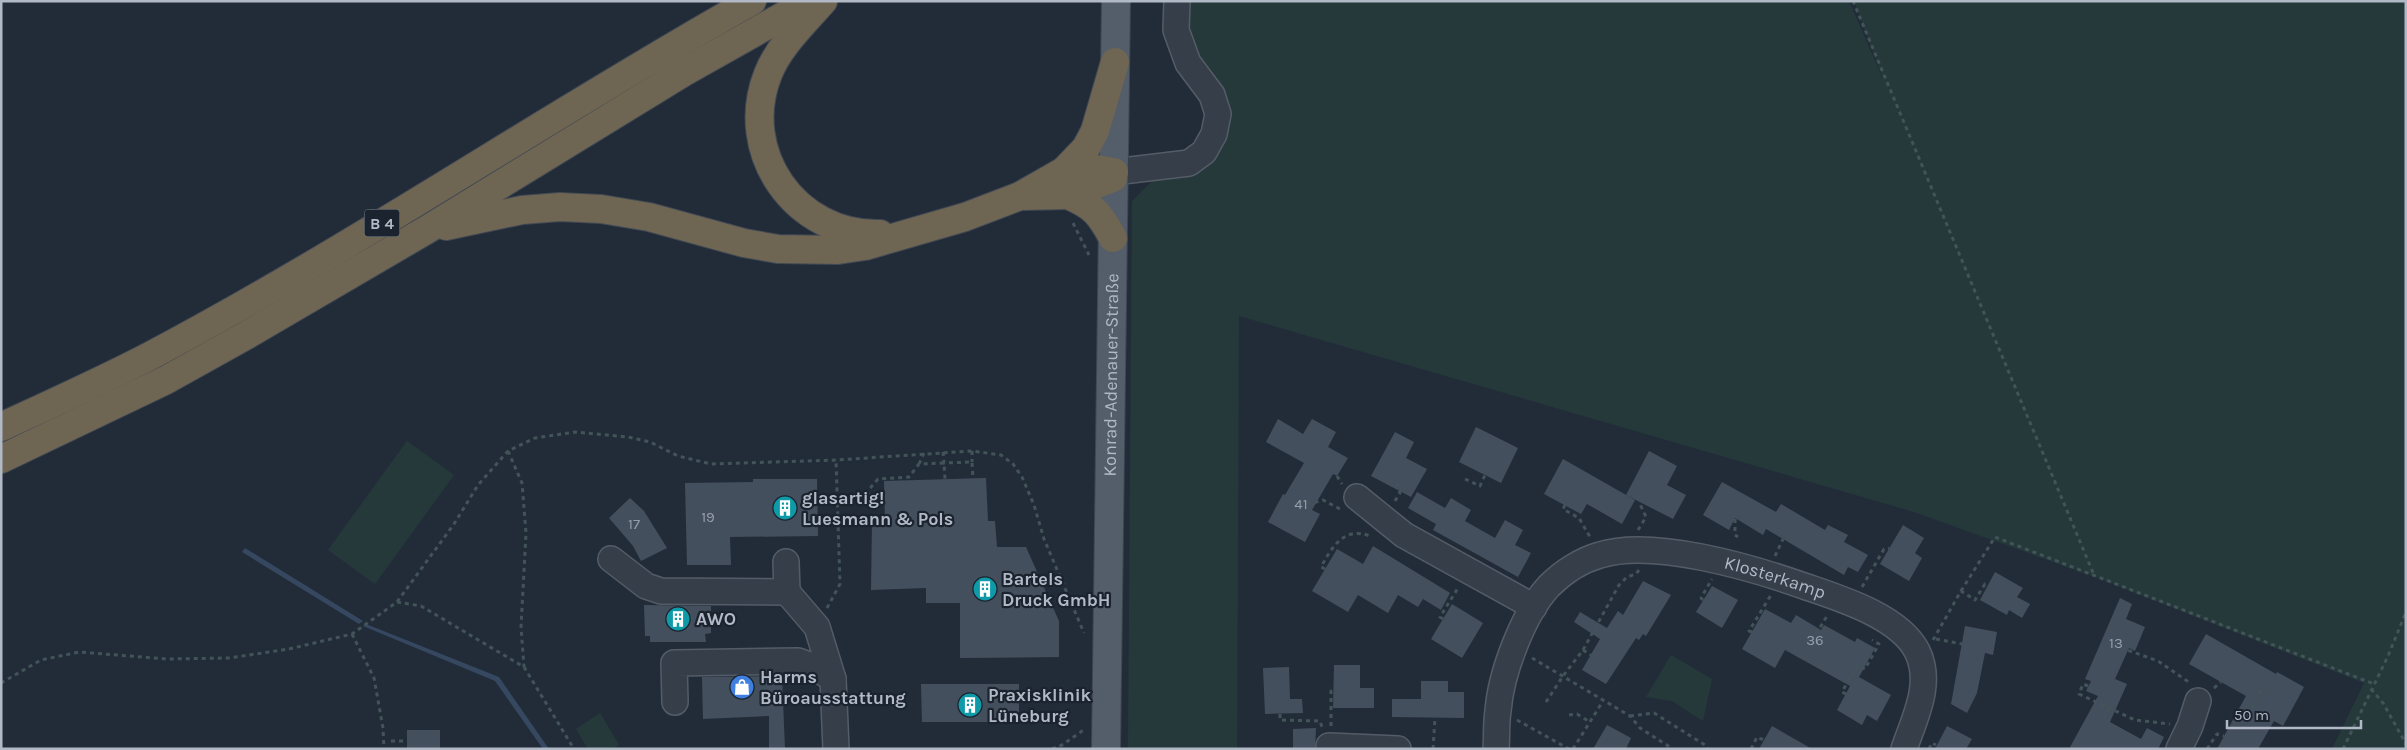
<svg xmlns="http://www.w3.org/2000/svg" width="2407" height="750" viewBox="0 0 2407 750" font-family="Karla,sans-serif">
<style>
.green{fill:#25393b}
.water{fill:#364760}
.building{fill:#444f5e}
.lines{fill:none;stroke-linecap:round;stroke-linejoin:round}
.minor-casing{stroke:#545c67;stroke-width:28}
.major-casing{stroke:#3f4753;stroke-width:30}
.highway-casing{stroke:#414954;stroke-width:30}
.path{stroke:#425458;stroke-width:3;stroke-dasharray:4 4;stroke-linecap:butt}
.minor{stroke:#363e4a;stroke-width:25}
.major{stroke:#545d6a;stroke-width:28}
.highway{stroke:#6f6553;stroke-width:28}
.labels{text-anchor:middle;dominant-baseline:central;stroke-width:4.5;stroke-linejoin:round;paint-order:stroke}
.number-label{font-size:15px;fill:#969eac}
.shield{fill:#1b232e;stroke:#848c98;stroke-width:1}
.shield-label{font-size:16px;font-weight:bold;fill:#b1b9c6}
.street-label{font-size:18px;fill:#b1b9c6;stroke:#1b232e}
.poi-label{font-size:18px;font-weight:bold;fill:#b1b9c6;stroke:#1b232e;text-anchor:start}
</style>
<rect width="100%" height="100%" fill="#222c39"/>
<g class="green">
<path d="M1184 1H1849L1883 79 1854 1H2406V749H2332L2364 683 2095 577 1914 512 1239 316 1237 749H1128L1132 201 1154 179 1224 140 1194 61Z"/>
<path d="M407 441 454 475 375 584 328 550Z"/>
<path d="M1671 655 1712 679 1703 721 1672 701 1646 697Z"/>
<path d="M600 713 619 745 613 749H588L576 729Z"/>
</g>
<g class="water">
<path d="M245 548 363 621 359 624 242 552Z"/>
<path d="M366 624 499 677 549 749H543L495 681 363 626Z"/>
</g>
<g class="building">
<path d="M1278 419 1303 434 1312 419 1336 432 1328 447 1348 458 1337 476 1333 474 1312 510 1320 514 1305 542 1268 522 1283 494 1285 495 1304 463 1266 442Z"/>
<path d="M1476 427 1518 448 1501 483 1459 462Z"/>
<path d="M1395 432 1414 442 1406 458 1427 469 1411 497 1371 476Z"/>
<path d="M1649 451 1677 466 1667 485 1686 495 1673 519 1626 495Z"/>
<path d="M1563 459 1635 500 1622 524 1587 504 1581 514 1544 494Z"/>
<path d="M986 478 988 521H995L997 547H1026L1059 621V657L960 658V603H926V588L871 590 872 521H885L884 481Z"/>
<path d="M753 479H817L818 536 730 537 731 565H687L685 483 753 482Z"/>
<path d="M1722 482 1776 512 1781 504 1825 530 1828 525 1848 535 1844 542 1868 555 1858 572 1848 567 1844 575 1766 529 1763 535 1735 518 1729 530 1703 515Z"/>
<path d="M1417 492 1445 508 1451 498 1471 510 1465 521 1495 538 1505 520 1523 530 1515 545 1531 553 1518 577 1433 530 1436 524 1408 508Z"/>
<path d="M630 498 644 511 667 548 641 561 633 546 609 518Z"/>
<path d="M1903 525 1924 538 1915 553 1922 558 1909 581 1880 564Z"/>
<path d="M1373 546 1450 593 1441 610 1423 599 1418 607 1398 595 1388 613 1358 595 1348 612 1312 591 1337 549 1363 564Z"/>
<path d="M1995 572 2023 588 2017 597 2030 604 2022 618 2009 610 2007 615 1980 600Z"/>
<path d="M1643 581 1671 595 1646 636 1643 634 1639 640 1636 638 1606 684 1582 670 1600 639 1574 622 1580 612 1607 628 1618 611 1623 615Z"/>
<path d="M1712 586 1738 600 1722 628 1696 612Z"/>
<path d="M2120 598 2132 604 2126 619 2145 627 2135 651 2129 648 2115 679 2127 684 2110 722 2141 739 2147 728 2164 737 2158 749H2069L2098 696 2086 691 2091 681 2085 679Z"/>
<path d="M1452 604 1483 623 1462 658 1431 639Z"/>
<path d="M644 605 711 606V633L705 634 706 642H650V636H645Z"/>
<path d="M1765 609 1791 623 1796 615 1821 630 1824 625 1855 642 1857 638 1875 648 1859 677 1891 695 1877 721 1867 715 1862 725 1837 710 1850 686 1785 650 1775 668 1742 649Z"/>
<path d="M1965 626 1997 632 1993 655 1985 653 1977 693 1967 713 1951 704Z"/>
<path d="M2206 634 2276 674 2277 672 2304 687 2283 726 2274 721 2258 749H2217L2246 696 2189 664Z"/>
<path d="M1334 665H1360V688H1374V708H1333Z"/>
<path d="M1289 667 1290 699H1302L1303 713 1265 714 1263 668Z"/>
<path d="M782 676 785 749H769V716L703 719 702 677Z"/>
<path d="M1421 681H1448V692H1464V718L1392 717V699H1421Z"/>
<path d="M921 684H1019V722H922Z"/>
<path d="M1607 725 1631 738 1626 749H1593Z"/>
<path d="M1772 726 1812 749H1759Z"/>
<path d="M1947 726 1972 739 1966 749H1935Z"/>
<path d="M1316 728 1315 749H1293V729Z"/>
<rect x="407" y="730" width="33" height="19"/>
</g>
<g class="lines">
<defs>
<g id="minor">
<path d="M1114 172 1189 163 1204 152 1214 134 1218 114 1212 95 1188 63 1176 30 1177 1"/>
<path d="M1357 497 1404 535 1534 607"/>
<path d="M611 559 646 586 661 591 787 592 817 627 833 679 836 749"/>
<path d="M786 562 787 592"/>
<path d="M675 702 674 663 798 661 815 667 833 679"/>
<path d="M1329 746 1398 749"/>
<path id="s1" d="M1496 749C1497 736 1496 723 1498 711 1501 673 1523 614 1549 586 1563 572 1582 560 1600 555 1653 538 1753 568 1804 586 1839 598 1899 616 1917 651 1933 683 1915 717 1904 749"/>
<path d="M2179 749 2190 726 2198 701"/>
</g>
<g id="major">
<path id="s2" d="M1106 749 1116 1"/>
</g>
<g id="highway">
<path d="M823 1C804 23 779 46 768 74 737 152 795 236 880 234"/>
<path d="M1064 171 1086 148 1095 131 1115 62"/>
<path d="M1068 195C1094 206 1100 214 1113 238"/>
<path d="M1024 196 1068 195 1113 178"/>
<path d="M446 226 522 210 560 207 601 209 649 217 744 243 778 249 838 250 865 246 965 217 1020 196 1064 171 1090 168 1114 172"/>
<path d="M1 427C51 404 102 381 150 356 356 247 549 115 752 1"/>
<path d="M1 459 166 380 245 336 428 229 684 72 810 1"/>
</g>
</defs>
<use href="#minor" class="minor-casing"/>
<use href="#major" class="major-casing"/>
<use href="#highway" class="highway-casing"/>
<g class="path">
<path d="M1853 1 2094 575"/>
<path d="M1073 223 1089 255"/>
<path d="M508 451 522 483 526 533 521 627 524 667"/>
<path d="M972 451V462"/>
<path d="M943 452 944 463 972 462 973 479"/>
<path d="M919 464 924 453"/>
<path d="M1337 476 1342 484"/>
<path d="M1465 479 1480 486 1485 475"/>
<path d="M865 494 878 479 909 477 919 464 944 463 945 479"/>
<path d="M866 494 884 496"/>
<path d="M1395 501 1400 493 1397 482"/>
<path d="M1301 504 1303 501 1310 504 1323 500 1340 509"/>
<path d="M1565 505 1563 509 1579 518 1590 537"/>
<path d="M1735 519V535L1738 537"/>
<path d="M1638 530 1646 517 1639 502"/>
<path d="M1775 556 1783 539"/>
<path d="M1325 569 1321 567C1332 547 1344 526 1370 536"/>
<path d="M1862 587 1884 549 1889 548"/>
<path d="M1961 591 1995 537 2374 684"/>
<path d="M1703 600 1701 598 1712 579"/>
<path d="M397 602 421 606 524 667 574 749"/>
<path d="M827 608 840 584 836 460"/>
<path d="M1443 619 1440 617 1458 588"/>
<path d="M1752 632 1749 631 1771 595"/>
<path d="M352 634 374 678 383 728 384 749"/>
<path d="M1936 639 1962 644"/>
<path d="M1815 640 1813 639 1827 616"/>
<path d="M1933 640 1961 591 1975 600 1985 584 1988 586"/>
<path d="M2116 643V646L2158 661 2190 683"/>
<path d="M1583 650 1591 655"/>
<path d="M1532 658 1630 716 1640 728 1673 749"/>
<path d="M1 683 41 660 79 652 167 659 229 658 289 649 352 634 397 602 454 524 478 485 508 451 535 438 575 432 628 437 650 442 678 456 711 464 836 460 972 451 1001 455 1013 464 1022 477 1034 505 1044 539 1084 633"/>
<path d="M2088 686 2083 684 2079 694 2135 720 2170 724"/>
<path d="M2214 688 2221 682"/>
<path d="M2371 689 2383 703 2406 744"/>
<path d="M1846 694 1842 692 1857 665 1865 669 1879 644 1872 640"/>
<path d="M783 700H793"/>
<path d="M1546 702 1563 676 1583 650 1619 585 1627 577 1636 574 1639 570"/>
<path d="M1280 714V720L1320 721 1322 727"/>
<path d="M1569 715 1577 714 1590 722"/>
<path d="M2248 715 2262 689 2267 691"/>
<path d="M1630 716 1654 713 1705 745 1708 749"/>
<path d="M2104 719 2109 709"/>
<path d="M1517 720 1569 749"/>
<path d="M1331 726V691H1333"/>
<path d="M391 741H407"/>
<path d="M1052 749 1062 745 1085 729"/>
<path d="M1433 749 1435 718"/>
<path d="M1573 749 1603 701"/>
<path d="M1751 749 1757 737 1764 740"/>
<path d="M1929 749 1932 743 1936 745"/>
<path d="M2207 749 2217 734 2224 736"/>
<path d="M2343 749 2388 656 2406 612"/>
</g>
<use href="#minor" class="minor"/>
<use href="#major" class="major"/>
<use href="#highway" class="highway"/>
</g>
<defs>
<symbol id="building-disc" viewBox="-11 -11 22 22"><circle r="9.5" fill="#0f9aa8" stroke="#1b232e"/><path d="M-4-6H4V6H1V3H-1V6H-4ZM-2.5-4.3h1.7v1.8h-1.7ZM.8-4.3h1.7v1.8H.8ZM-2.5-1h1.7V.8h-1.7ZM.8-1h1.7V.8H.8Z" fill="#fff"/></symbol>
<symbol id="shop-disc" viewBox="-11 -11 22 22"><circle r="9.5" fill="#3f7fe0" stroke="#1b232e"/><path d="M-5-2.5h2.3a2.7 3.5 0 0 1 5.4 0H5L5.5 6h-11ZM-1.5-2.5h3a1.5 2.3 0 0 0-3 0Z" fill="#fff"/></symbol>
</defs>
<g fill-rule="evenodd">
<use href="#building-disc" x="771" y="494" width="28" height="28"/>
<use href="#building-disc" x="971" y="575" width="28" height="28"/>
<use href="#building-disc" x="664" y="605" width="28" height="28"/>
<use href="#shop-disc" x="728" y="673" width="28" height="28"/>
<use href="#building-disc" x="956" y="691" width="28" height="28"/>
</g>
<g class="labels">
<g class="number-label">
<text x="1301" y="504">41</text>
<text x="708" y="517">19</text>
<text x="634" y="524">17</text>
<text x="1815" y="640">36</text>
<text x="2116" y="643">13</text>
</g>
<rect class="shield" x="364.5" y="209.5" width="35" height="27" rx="4"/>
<g class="shield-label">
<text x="382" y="223">B 4</text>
</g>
<g class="street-label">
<text stroke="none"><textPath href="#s2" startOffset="374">Konrad-Adenauer-Straße</textPath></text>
<text stroke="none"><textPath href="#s1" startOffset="414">Klosterkamp</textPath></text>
</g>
<g class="poi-label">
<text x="802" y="498">glasartig!<tspan x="802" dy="21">Luesmann &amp; Pols</tspan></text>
<text x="1002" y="579">Bartels<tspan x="1002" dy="21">Druck GmbH</tspan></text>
<text x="696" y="619">AWO</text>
<text x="760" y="677">Harms<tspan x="760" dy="21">Büroausstattung</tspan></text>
<text x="988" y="695">Praxisklinik<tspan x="988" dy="21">Lüneburg</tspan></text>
</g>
</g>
<rect width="2407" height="750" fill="none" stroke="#b1b9c6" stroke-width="5"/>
<path d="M2227 720v8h134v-8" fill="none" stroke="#b1b9c6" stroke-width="2.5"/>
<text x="2234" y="720" font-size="15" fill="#b1b9c6" stroke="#1b232e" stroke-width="4" paint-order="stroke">50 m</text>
</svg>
